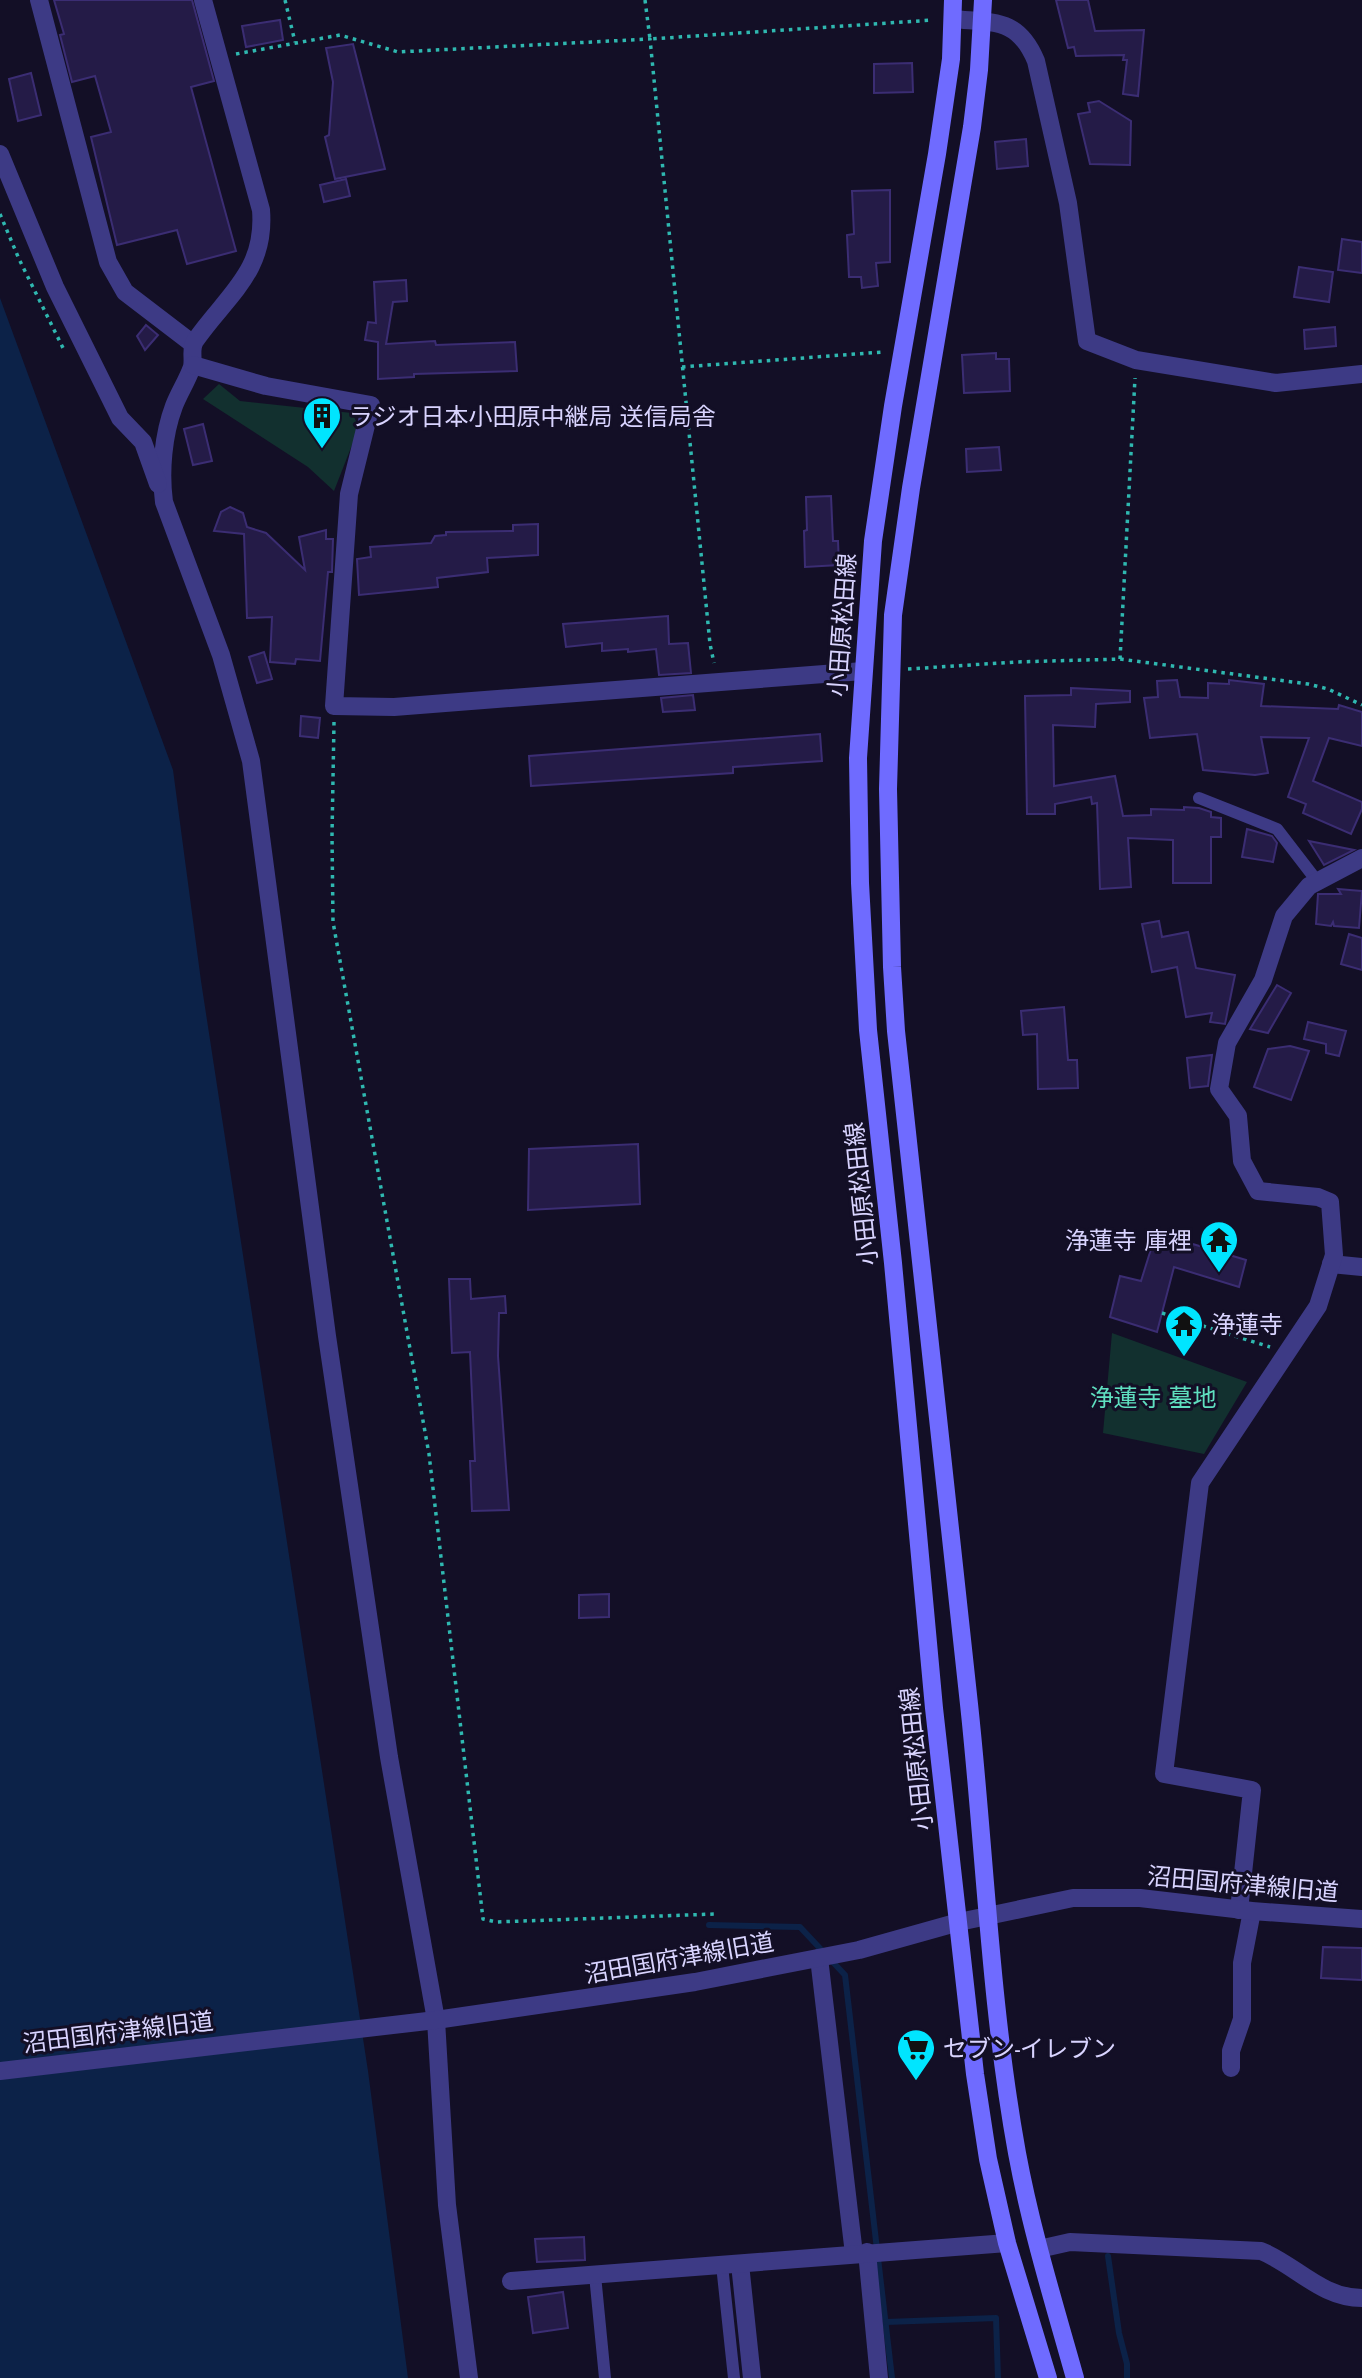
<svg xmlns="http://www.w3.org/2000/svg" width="1362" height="2378" viewBox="0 0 1362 2378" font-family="Jost,'Noto Sans JP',sans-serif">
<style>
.green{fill:#12302f}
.water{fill:#0c2248}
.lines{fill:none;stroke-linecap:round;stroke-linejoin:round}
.stream{stroke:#0c2248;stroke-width:6}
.building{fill:#241b47;stroke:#3b2d73;stroke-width:2}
.path{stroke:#2fb8b0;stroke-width:3.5;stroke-dasharray:3.5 5;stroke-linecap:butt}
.service{stroke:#3d3a85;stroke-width:12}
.minor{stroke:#3d3a85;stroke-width:18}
.tertiary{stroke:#3d3a85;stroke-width:18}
.secondary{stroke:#6f6bff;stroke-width:18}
.labels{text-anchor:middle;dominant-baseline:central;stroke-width:6;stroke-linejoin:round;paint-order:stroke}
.poi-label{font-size:24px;fill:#d9d4ff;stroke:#130f26;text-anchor:start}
.street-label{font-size:24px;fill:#d9d4ff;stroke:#130f26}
.park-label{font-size:24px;fill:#5fe0c0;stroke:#130f26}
</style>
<rect width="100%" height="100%" fill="#130f26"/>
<g class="green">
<path d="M219 384 240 401 352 413 359 427 334 491 308 467 203 399Z"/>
<path d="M1112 1333 1247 1382 1204 1454 1103 1433Z"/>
</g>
<path class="water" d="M0 298 173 770 201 981 368 2071 408 2378H0Z"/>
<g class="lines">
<g class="stream">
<path d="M709 1925 800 1927 845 1975 892 2378"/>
<path d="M1108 2256 1119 2333 1127 2364V2378"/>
<path d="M886 2322 996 2318 998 2378"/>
</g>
</g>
<g class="building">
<path d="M54 0H192L214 81 191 87 236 251 187 264 177 230 117 245 91 137 111 132 95 76 72 82 60 35 64 34Z"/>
<path d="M1056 0H1088L1095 31 1144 30 1138 96 1123 94 1127 60H1123L1124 55 1076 56 1074 47 1068 48Z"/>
<path d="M280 20 283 40 246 47 242 26Z"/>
<path d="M353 44 385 169 335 179 325 137 329 135 333 82 326 48Z"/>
<path d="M912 63 913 92 874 93V64Z"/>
<path d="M31 73 41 115 18 121 9 79Z"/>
<path d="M1099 101 1131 121 1130 165 1090 164 1078 114 1090 112 1088 103Z"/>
<path d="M1026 139 1028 166 997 169 995 142Z"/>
<path d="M346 179 350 196 324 202 320 185Z"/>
<path d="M890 190V262L876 263 878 286 862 288 861 277H849L847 235 854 234 852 191Z"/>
<path d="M1342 239 1362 242V273L1338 270Z"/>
<path d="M1299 267 1333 272 1329 302 1294 297Z"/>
<path d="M406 280 407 301 393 302 386 344 435 341 436 345 515 342 517 371 414 374V377L378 379V342L365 340 368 322 376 323 374 282Z"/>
<path d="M146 325 158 335 145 350 137 336Z"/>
<path d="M1335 327 1336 346 1305 349 1304 330Z"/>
<path d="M996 353V359H1009L1010 391 964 393 962 355Z"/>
<path d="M203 424 212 461 193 465 184 429Z"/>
<path d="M999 447 1001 470 967 472 966 449Z"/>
<path d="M831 496 833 541H838L839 565 805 567 804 531 807 530 806 497Z"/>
<path d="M230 507 243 513 247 527 266 533 305 570 299 537 326 530V539H333L332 572H328L320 661 296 659 295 664 270 662 272 617 247 618 244 534 214 531 221 512Z"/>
<path d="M538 524V555L487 558 488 572 437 578 438 587 359 595 357 559 371 557 370 547 431 543 435 536 446 535V532L513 531V525Z"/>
<path d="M668 616 669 644 688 643 691 673 659 675 656 649 628 652V649L602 651V643L566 647 563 624Z"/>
<path d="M264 652 272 679 257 683 249 657Z"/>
<path d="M1177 680 1180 697 1208 698V683L1229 684V680L1264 684 1261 706 1338 709 1339 705 1362 712V746L1329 738 1313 781 1362 802V809L1351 834 1303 813 1306 804 1288 797 1309 738 1261 737 1268 773 1255 775 1203 770 1197 734 1150 738 1144 698 1158 697 1157 681Z"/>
<path d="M1071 688 1130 691V702L1096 704 1095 727 1053 725 1054 786 1115 776 1123 816 1151 815V809L1184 810V807L1199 808 1211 812V817L1221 818V837H1211V883H1173V840L1128 838 1131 887 1100 889 1097 803 1092 804 1091 797 1055 804V814H1027L1025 696 1071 695Z"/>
<path d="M693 695 695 710 663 712 661 698Z"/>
<path d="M301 716 320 718 318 738 300 736Z"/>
<path d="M820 734 822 761 733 767V773L531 786 529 756Z"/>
<path d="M1247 829 1272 836 1277 843 1273 862 1242 857Z"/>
<path d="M1309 841 1354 850 1324 865Z"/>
<path d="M1338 889 1362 891 1359 928 1334 926 1333 922 1331 926 1316 924 1318 894H1341Z"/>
<path d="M1159 921 1162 937 1188 932 1196 968 1235 975 1225 1024 1210 1022 1212 1013 1186 1017 1177 967 1152 972 1142 924Z"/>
<path d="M1349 934 1362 938V970L1341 964Z"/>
<path d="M1277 985 1291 993 1268 1033 1250 1029Z"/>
<path d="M1064 1007 1068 1060H1077L1078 1088 1038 1089 1037 1034 1023 1035 1021 1011Z"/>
<path d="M1308 1022 1346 1031 1339 1056 1326 1053V1044L1304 1039Z"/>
<path d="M1290 1046 1309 1051 1291 1100 1254 1087 1268 1049Z"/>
<path d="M1212 1055 1208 1086 1190 1088 1187 1058Z"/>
<path d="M638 1144 640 1204 528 1210 529 1149Z"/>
<path d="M1156 1233 1246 1260 1239 1287 1174 1267 1157 1332 1110 1317 1120 1276 1141 1281Z"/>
<path d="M449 1279H470L471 1299 505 1296 506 1313H499L498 1356 509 1510 472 1511 470 1461H475L470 1352 452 1353Z"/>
<path d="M609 1594V1617L579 1618V1595Z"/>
<path d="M1323 1947 1362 1948V1980L1321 1978Z"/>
<path d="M584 2237 585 2260 537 2262 535 2239Z"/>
<path d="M563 2292 568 2328 533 2333 528 2297Z"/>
</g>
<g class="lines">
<g class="path">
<path d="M285 0 295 42"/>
<path d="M645 0 650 39 933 20"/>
<path d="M236 54 340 35 398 52 650 39 710 644 714 663"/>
<path d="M0 214 19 259 65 352"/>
<path d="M682 367 883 352"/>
<path d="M1120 659 1135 378"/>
<path d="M908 669 1016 662 1120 659 1308 684 1328 689 1362 705"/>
<path d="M334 722 332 835 333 922 429 1454 483 1919 496 1922 715 1914"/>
<path d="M1162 1313 1270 1347"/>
</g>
<g class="service">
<path d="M1199 798 1277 829 1317 881"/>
<path d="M722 2265 734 2378"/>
<path d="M595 2275 605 2378"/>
</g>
<g class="minor">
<path d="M39 0 108 262 125 292 193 344"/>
<path d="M203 0 261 210C266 272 226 296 195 341 190 349 194 358 192 367 187 381 179 393 174 406 163 435 160 472 164 502L221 655 251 761 327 1336 389 1757 436 2020 447 2205 469 2378"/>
<path d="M953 19C995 23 1018 18 1036 61L1068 203 1087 341 1136 360 1276 383 1362 374"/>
<path d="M0 154 55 287 120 418 143 442 158 484"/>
<path d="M193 365 266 386 371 405 349 494 334 706 394 707 863 671"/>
<path d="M1331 1264 1362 1267"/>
<path d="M1239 1910 1252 1790 1164 1774 1200 1483 1318 1306 1334 1255 1330 1202 1318 1197 1258 1191 1242 1161 1238 1116 1219 1089 1227 1043 1263 980 1284 916 1309 886 1362 858"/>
<path d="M819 1958 854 2254"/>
<path d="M1231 2068V2051L1242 2019V1963L1252 1911"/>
<path d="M1039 2249 1070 2242 1261 2251C1296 2265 1321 2298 1362 2298"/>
<path d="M867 2252 879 2378"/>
<path d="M740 2264 752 2378"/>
<path d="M511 2281 1007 2243"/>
</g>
<path class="tertiary" d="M0 2071 436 2020 695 1982 859 1950 959 1922 1073 1898H1140L1252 1911 1362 1919"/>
<g class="secondary">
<path d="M953 0 951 59 937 154 893 406 873 541 858 758 860 883 868 1030 893 1263 934 1708 975 2074 988 2159 1007 2243 1048 2378"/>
<path d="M983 0 979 70 972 127 911 488 893 615 888 789 892 967 896 1031C920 1255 945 1480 969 1704 985 1853 990 2005 1017 2153 1031 2229 1054 2303 1075 2378"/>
</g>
</g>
<defs>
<symbol id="building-pin" viewBox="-11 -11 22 30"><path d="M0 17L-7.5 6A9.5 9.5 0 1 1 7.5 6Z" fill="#00e5ff" stroke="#130f26"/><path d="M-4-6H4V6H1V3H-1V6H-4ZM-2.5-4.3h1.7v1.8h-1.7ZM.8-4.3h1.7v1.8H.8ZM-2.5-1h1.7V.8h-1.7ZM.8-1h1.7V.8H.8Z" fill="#111"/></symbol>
<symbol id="temple-pin" viewBox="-11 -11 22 30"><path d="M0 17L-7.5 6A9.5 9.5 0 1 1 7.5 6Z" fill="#00e5ff" stroke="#130f26"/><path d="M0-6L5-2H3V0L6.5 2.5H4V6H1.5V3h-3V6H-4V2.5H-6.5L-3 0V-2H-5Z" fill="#111"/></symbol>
<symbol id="supermarket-pin" viewBox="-11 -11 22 30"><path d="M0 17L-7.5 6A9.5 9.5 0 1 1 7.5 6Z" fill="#00e5ff" stroke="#130f26"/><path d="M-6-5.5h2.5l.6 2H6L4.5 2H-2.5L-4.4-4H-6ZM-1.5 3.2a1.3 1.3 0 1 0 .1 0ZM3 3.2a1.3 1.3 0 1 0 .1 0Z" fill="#111"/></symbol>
</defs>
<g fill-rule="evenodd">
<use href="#building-pin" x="300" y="394" width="44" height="60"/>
<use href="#temple-pin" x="1197" y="1218" width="44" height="60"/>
<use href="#temple-pin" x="1162" y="1302" width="44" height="60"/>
<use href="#supermarket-pin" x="894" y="2026" width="44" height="60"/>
</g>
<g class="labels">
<g class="poi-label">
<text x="349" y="416">ラジオ日本小田原中継局 送信局舎</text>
<text x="1192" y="1240" text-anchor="end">浄蓮寺 庫裡</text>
<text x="1211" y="1324">浄蓮寺</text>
<text x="943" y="2048">セブン-イレブン</text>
</g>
<g class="street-label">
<text transform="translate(842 625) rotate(-86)">小田原松田線</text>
<text transform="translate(861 1194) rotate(-96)">小田原松田線</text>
<text transform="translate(916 1759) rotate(-96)">小田原松田線</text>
<text transform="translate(1243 1884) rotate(5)">沼田国府津線旧道</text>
<text transform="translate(679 1958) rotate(-10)">沼田国府津線旧道</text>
<text transform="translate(118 2032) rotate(-7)">沼田国府津線旧道</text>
</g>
<g class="park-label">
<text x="1153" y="1397">浄蓮寺 墓地</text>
</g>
</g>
</svg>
